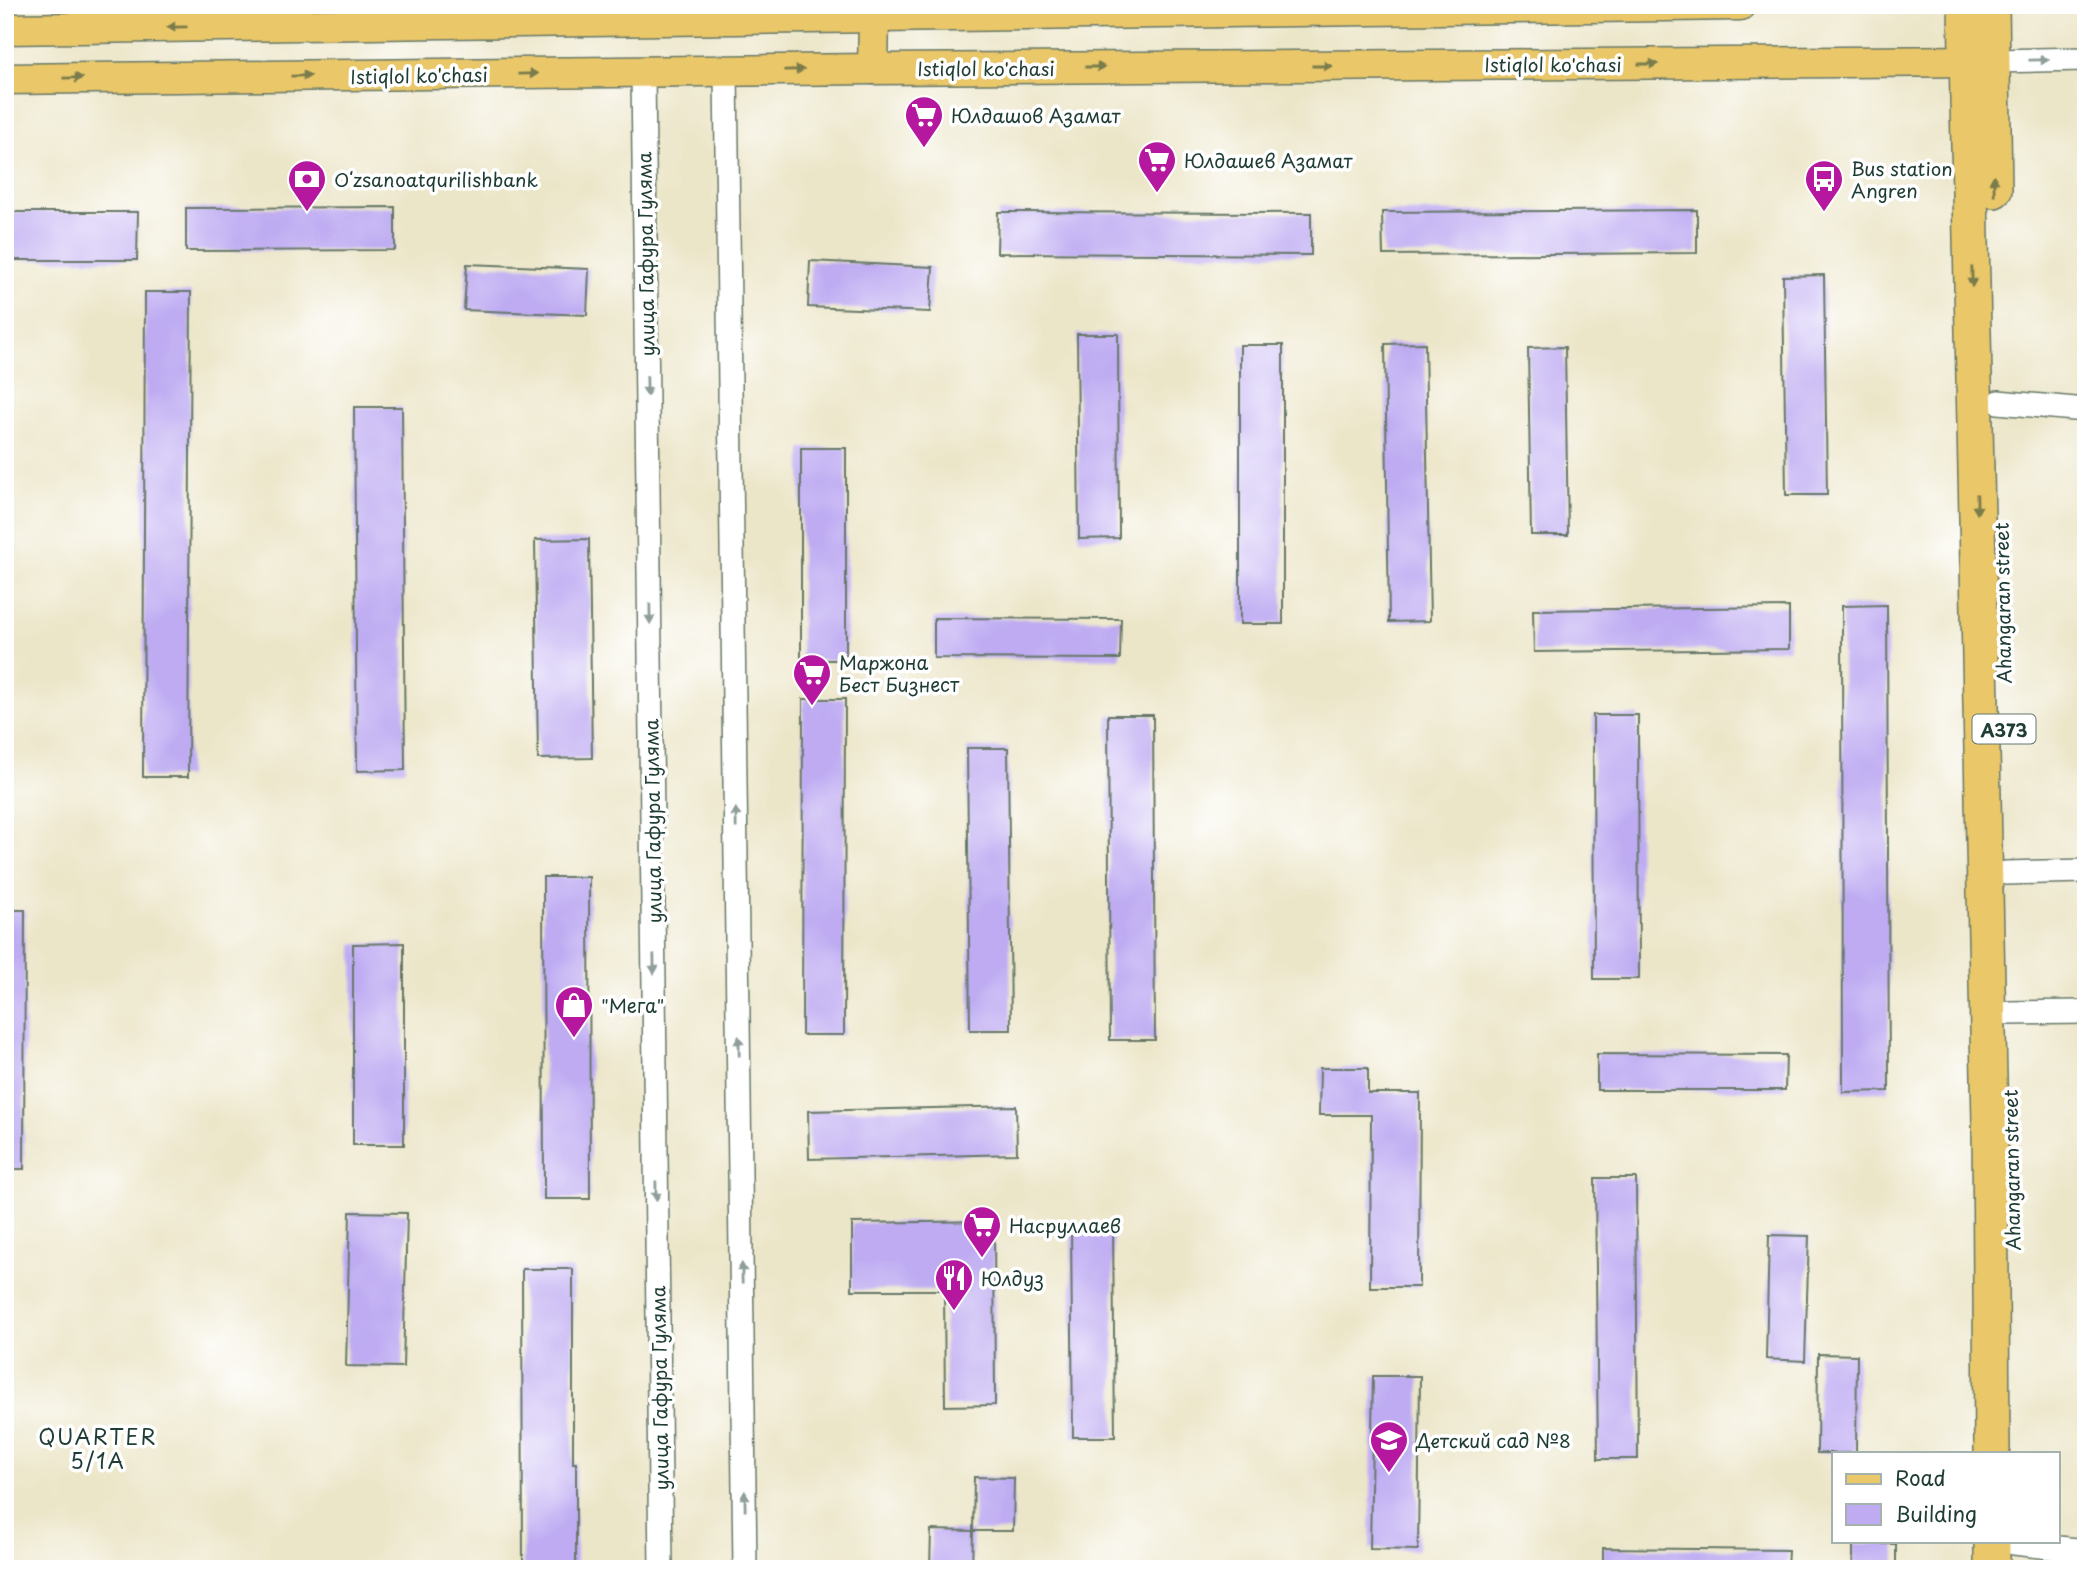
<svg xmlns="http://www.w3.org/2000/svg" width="2091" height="1574" viewBox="0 0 2091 1574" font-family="'Playpen Sans',sans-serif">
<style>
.building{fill:#beabf2}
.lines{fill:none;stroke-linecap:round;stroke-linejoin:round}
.minor-casing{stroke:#677868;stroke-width:26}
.major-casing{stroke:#677868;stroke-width:33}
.highway-casing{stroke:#677868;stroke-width:38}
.minor{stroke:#fff;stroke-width:23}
.major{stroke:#eac769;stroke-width:30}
.highway{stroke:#eac769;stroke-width:35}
.oneway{fill:#7a7b4c}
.oneway2{fill:#8f9e9a}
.labels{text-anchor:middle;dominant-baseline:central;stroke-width:7;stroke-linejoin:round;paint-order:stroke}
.shield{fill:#fff;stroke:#627771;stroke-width:2}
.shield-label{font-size:18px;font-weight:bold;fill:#1f3d34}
.street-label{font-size:19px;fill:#1f3d34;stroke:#fff}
.poi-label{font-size:19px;fill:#1f3d34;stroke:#fff;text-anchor:start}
.neighbourhood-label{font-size:21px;letter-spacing:2px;fill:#1f3d34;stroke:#fff}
</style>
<rect width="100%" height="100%" fill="#fff"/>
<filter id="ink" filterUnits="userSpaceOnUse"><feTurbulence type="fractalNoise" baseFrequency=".0143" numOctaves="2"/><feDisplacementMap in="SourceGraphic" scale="14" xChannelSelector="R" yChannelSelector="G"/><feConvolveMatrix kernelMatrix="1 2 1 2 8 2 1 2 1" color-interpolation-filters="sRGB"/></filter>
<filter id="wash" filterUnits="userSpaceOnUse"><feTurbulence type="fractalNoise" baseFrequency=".00686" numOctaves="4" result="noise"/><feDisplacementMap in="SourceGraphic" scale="28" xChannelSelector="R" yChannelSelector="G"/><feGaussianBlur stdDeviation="1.57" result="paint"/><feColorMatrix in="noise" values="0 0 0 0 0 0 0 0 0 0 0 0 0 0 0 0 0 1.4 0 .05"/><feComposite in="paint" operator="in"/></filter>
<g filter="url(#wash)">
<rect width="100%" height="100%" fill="#ece6c9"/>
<g id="blocks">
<g class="building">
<path d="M395 207V250L186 251V208Z"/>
<path d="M1697 210V253L1383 255 1382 212Z"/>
<path d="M5 212H138L137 260H5Z"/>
<path d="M998 212 1311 213V255L997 253Z"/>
<path d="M810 261 933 267 930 312 808 307Z"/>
<path d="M467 264 589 269 587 315 464 310Z"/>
<path d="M1824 275 1827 495H1786L1783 276Z"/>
<path d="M145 292H191L188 777H143Z"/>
<path d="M1077 334H1118L1119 538 1079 539Z"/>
<path d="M1425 343 1430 621 1389 622 1385 344Z"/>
<rect x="1240" y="345" width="43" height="279"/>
<path d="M1565 347 1568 535H1531L1528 348Z"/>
<path d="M354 407H402L405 770 357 771Z"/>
<rect x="801" y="448" width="45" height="212"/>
<path d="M589 539 592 758 538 759 535 540Z"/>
<path d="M1887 605 1889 1091 1843 1092 1842 606Z"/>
<path d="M1789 607V649L1534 652 1533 610Z"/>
<path d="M934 618 1121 619 1120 659 934 658Z"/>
<path d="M803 699H845L844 1035H802Z"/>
<path d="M1108 715H1153L1155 1040H1110Z"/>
<path d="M1593 715H1638L1639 979H1594Z"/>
<path d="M967 748H1008L1011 1030H970Z"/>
<path d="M543 877H589L590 1199H544Z"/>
<path d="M5 910H25L24 1169H5Z"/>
<path d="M404 943V1145H353V944Z"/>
<path d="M1597 1054 1786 1055 1785 1090H1597Z"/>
<path d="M1320 1068H1368V1093H1420L1419 1287H1370L1371 1115H1319Z"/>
<path d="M1016 1106 1017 1154 809 1159 808 1111Z"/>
<path d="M1595 1178H1636L1638 1459H1598Z"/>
<path d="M350 1212 407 1213 403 1367 346 1366Z"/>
<path d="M994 1221 995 1405 945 1406 944 1290H852V1223Z"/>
<path d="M1071 1228H1113L1115 1437H1073Z"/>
<path d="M1769 1235 1809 1236 1805 1361 1766 1359Z"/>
<path d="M522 1269H573V1463H576V1569H523Z"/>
<path d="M1818 1354 1857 1355 1856 1453H1817Z"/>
<path d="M1373 1376H1420L1418 1550 1370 1549Z"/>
<path d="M974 1477 1014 1478 1013 1531H973Z"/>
<path d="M931 1530 973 1531 972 1569H930Z"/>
<rect x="1853" y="1544" width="43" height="25"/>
<path d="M1603 1548 1788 1550 1787 1569H1603Z"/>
</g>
</g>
</g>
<g filter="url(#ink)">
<use href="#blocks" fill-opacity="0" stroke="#677868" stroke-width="2"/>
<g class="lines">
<defs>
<g id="minor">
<path d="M1992 61 2086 59"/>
<path d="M726 72 745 1569"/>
<path d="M643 73 661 1569"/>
<path d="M1998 402 2086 410"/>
<path d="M2006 873 2086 871"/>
<path d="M2009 1013 2086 1012"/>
<path d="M2014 1543 2086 1551"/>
</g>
<g id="major">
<path d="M5 29 1740 5"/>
<path d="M873 69 874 17"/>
<path d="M5 79 873 69 1989 61"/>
</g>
<g id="highway">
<path d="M1966 5 1990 1124 1992 1453"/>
<path d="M1991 5 1994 190"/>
<path d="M1992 1541V1569"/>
</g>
</defs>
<use href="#minor" class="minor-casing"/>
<use href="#major" class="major-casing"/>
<use href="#highway" class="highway-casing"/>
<use href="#minor" class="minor"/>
<use href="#major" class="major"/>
<use href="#highway" class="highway"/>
</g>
<defs><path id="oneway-solid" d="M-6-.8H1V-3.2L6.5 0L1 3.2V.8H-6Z" transform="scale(1.75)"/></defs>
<g class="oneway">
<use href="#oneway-solid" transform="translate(177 27) rotate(179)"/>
<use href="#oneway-solid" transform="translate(1648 64)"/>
<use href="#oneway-solid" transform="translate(1322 66)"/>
<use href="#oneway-solid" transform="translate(1095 67)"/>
<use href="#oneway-solid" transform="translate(794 70) rotate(-1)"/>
<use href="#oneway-solid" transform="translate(528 74) rotate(-1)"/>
<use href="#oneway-solid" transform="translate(301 76) rotate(-1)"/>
<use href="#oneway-solid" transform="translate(73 78) rotate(-1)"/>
<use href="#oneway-solid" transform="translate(1994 185) rotate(-91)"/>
<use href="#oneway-solid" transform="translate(1972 277) rotate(89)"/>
<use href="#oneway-solid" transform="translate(1977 504) rotate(89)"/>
</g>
<g class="oneway2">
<use href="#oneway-solid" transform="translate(2039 60) rotate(-1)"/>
<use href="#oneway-solid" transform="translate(647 386) rotate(89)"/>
<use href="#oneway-solid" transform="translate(650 614) rotate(89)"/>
<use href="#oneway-solid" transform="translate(736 818) rotate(-91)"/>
<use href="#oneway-solid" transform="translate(654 964) rotate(89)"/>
<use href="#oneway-solid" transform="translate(739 1046) rotate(-91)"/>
<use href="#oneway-solid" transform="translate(656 1191) rotate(89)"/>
<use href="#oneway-solid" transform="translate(742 1273) rotate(-91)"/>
<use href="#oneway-solid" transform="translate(745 1501) rotate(-91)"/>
</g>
</g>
<defs>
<symbol id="supermarket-pin" viewBox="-11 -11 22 30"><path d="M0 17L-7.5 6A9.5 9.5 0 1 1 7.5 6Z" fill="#b5179e" stroke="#fff"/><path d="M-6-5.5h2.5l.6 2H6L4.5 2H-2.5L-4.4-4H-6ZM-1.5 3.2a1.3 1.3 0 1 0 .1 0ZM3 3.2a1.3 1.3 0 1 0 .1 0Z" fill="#fff"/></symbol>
<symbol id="bank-pin" viewBox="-11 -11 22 30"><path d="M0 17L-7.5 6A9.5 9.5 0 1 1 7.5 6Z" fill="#b5179e" stroke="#fff"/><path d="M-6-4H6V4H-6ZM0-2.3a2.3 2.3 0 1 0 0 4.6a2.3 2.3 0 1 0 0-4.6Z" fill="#fff"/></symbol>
<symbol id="bus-pin" viewBox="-11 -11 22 30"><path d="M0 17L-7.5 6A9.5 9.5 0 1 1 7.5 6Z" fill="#b5179e" stroke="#fff"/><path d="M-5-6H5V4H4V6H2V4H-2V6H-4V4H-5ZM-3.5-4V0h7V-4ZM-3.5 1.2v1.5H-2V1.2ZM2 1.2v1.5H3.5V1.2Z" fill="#fff"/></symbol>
<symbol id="shop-pin" viewBox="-11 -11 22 30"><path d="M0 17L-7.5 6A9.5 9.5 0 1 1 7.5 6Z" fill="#b5179e" stroke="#fff"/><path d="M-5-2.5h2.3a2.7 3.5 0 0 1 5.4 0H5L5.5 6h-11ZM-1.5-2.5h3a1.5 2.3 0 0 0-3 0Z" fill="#fff"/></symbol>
<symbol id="restaurant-pin" viewBox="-11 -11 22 30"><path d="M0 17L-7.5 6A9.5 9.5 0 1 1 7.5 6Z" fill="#b5179e" stroke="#fff"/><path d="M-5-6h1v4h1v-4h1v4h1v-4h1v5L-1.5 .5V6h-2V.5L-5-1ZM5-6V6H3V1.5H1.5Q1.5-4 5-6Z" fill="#fff"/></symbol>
<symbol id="school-pin" viewBox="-11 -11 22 30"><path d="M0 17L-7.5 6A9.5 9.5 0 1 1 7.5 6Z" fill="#b5179e" stroke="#fff"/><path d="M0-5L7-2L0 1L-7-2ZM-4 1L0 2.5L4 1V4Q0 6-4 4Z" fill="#fff"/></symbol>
</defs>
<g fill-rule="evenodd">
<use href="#supermarket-pin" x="902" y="93" width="44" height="60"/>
<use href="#supermarket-pin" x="1135" y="138" width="44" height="60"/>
<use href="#bank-pin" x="285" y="157" width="44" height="60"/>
<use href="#bus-pin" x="1802" y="157" width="44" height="60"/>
<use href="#supermarket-pin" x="790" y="651" width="44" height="60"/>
<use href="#shop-pin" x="552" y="983" width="44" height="60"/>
<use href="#supermarket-pin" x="960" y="1203" width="44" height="60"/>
<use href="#restaurant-pin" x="932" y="1256" width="44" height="60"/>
<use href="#school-pin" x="1367" y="1418" width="44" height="60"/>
</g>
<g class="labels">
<rect class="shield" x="1972.5" y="714.5" width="63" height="29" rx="5"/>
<g class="shield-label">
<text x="2004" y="729">A373</text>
</g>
<g class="street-label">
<text x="1553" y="64">Istiqlol ko'chasi</text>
<text x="986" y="68">Istiqlol ko'chasi</text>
<text transform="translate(419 75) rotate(-1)">Istiqlol ko'chasi</text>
<text transform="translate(645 254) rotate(-91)">улица Гафура Гуляма</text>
<text transform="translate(2002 603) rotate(-91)">Ahangaran street</text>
<text transform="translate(652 821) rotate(-91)">улица Гафура Гуляма</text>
<text transform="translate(2011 1170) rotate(-91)">Ahangaran street</text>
<text transform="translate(659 1388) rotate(-91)">улица Гафура Гуляма</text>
</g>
<g class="poi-label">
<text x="951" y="115">Юлдашов Азамат</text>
<text x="1184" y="160">Юлдашев Азамат</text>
<text x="1851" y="168">Bus station<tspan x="1851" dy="22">Angren</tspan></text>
<text x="334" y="179">Oʻzsanoatqurilishbank</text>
<text x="839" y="662">Маржона<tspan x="839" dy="22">Бест Бизнест</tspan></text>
<text x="601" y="1005">"Мега"</text>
<text x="1009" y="1225">Насруллаев</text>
<text x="981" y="1278">Юлдуз</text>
<text x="1416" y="1440">Детский сад №8</text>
</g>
<g class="neighbourhood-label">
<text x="98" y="1436">QUARTER<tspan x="98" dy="24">5/1A</tspan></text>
</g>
</g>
<rect width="2091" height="1574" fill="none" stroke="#fff" stroke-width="28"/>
<rect x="1832" y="1452" width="228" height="91" fill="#ffffff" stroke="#a5b1ae" stroke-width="2"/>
<rect x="1846" y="1474" width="35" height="10" fill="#eac769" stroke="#a5b1ae" stroke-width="2"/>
<text x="1895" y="1486" font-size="21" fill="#1f3d34">Road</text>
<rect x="1846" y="1504" width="35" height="21" fill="#beabf2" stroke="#a5b1ae" stroke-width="2"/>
<text x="1895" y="1522" font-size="21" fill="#1f3d34">Building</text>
</svg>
